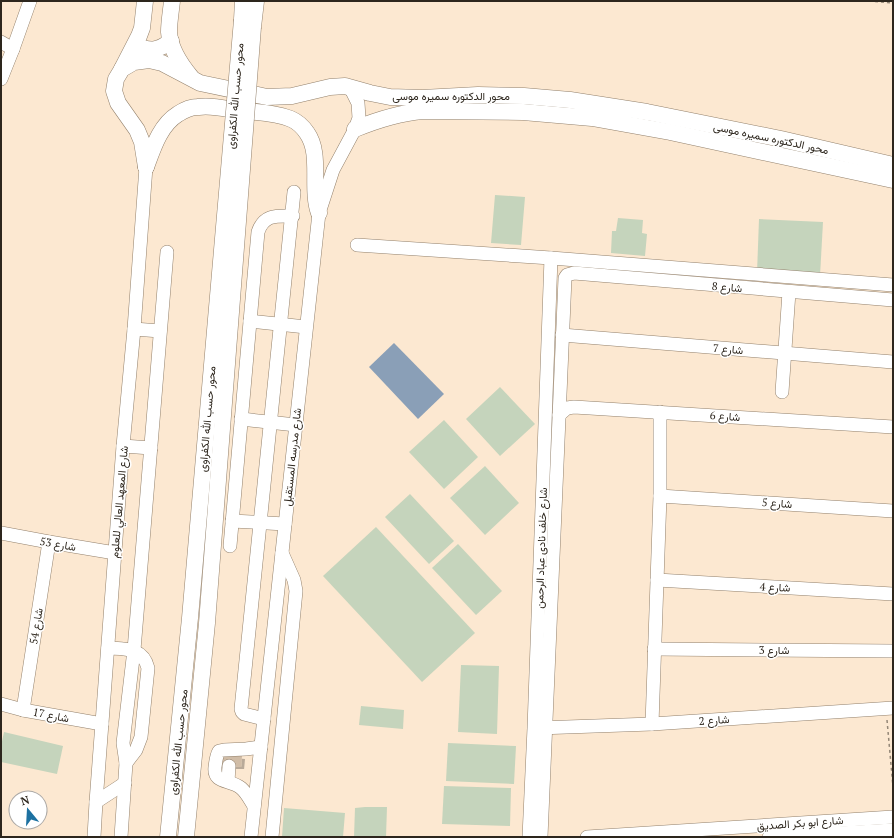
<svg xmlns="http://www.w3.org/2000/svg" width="894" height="838" viewBox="0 0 894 838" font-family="'PT Serif',Vazirmatn,serif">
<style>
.green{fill:#c5d4bc}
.water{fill:#8a9fb7}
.building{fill:#d0bca6;filter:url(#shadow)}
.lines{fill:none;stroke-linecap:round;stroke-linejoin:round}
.minor-casing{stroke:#93816c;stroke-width:14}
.major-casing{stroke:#93816c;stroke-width:17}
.path{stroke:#948777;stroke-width:1.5;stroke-dasharray:3 3;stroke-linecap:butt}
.minor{stroke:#fff;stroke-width:13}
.major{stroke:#fff;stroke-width:16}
.major-bridge-casing{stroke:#93816c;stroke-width:17;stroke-linecap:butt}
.major-bridge{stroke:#fff;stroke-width:16}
.labels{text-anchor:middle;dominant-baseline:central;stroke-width:3;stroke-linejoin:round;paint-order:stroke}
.street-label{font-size:11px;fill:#2d261d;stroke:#fff}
</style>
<defs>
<filter id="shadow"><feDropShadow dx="3" dy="3" stdDeviation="0" flood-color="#0004"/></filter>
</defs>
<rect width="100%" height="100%" fill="#fce8d1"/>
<g class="green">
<path d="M495 195 525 197 521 245 491 243Z"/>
<path d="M618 218 643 220 642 233 647 234 645 256 611 253 612 231H616Z"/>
<path d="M759 219 823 222 820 276 757 273Z"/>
<path d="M500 387 535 424 500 456 466 419Z"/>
<path d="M444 420 478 457 444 489 409 452Z"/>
<path d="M485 466 519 503 485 535 450 498Z"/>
<path d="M410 494 454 541 429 564 385 517Z"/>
<path d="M376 527 475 633 422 682 323 576Z"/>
<path d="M458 544 502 591 476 615 432 568Z"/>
<path d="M461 665 499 666 497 734 458 732Z"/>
<path d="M361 706 404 710 403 729 359 725Z"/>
<path d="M4 732 63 746 57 774 1 762V746Z"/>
<path d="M448 743 516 746 514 784 446 781Z"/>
<path d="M444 786 511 788 510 826 442 824Z"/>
<path d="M365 807H387L386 837H354L355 808Z"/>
<path d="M284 808 345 813 343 837H282Z"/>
</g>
<path class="water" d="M394 343 444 394 418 419 369 367Z"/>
<path class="building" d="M220 754 242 756 241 767 219 765Z"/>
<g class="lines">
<defs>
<g id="minor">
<path d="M1 42 13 49"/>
<path d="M1 79 13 49 30 1"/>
<path d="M357 245 551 258 893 285"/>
<path d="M250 321 306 327"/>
<path d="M134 329 160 331"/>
<path d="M562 335 893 362"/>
<path d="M782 392 789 292"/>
<path d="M559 415 567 408 574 407 893 427"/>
<path d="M241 419 296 425"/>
<path d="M123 446 151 448"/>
<path d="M660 496 893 511"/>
<path d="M232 521 285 524"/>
<path d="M1 533 49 542 115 553"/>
<path d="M230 546 258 232C264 214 277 216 293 216"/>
<path d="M657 580 893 594"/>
<path d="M108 648C125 649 143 647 148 668L141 737 136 750 126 763"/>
<path d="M654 649 893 651"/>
<path d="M1 704 23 710 102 724"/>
<path d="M23 710 49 542"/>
<path d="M264 719 244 714 242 712 241 709 294 192"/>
<path d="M652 724 660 496V412"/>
<path d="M538 728 652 724 893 708"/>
<path d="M228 781 229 766"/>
<path d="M96 802 125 783"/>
<path d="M254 806C250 800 247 793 241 788 230 779 213 784 215 767 216 761 216 756 219 751L224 750 246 749 261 747"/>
<path d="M94 837 96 802 123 446 134 329 146 167"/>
<path d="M121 837 126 763 123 743 134 650 167 252"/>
<path d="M251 837 319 213 333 170 355 129 359 118 358 103 350 87"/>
<path d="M272 837 296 591 294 580 282 553"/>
<path d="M529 837 534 728 551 258"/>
<path d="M541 837 565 278 567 275 574 273 893 300"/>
<path d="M587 837 893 817"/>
<path d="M769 837 893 830"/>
</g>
<g id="major">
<path d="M172 1C171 11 169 22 169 32 170 48 181 65 191 77"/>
<path d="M242 20 243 1"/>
<path d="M253 27 256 1"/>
<path d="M135 45C150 52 158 51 171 41"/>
<path d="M122 69 139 36 142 28 145 1"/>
<path d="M355 129C377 120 398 113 423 111L523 112 592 118 670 132 893 180"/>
<path d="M146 167 142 142 137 130 118 103 114 91 116 79 122 69 134 62 149 60 162 63 200 83 267 97 292 96 330 87 345 86 370 93 390 97 422 98 478 95 524 96 570 100 647 112 781 139 893 165"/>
<path d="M146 167C153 148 160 125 178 114 184 110 191 107 198 107 210 105 223 108 234 110 252 112 274 112 291 119 298 122 303 127 307 133 322 154 310 188 319 213"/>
</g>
</defs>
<use href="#minor" class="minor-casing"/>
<use href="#major" class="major-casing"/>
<g class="path">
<path d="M838 1H853"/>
<path d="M869 1 893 3"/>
<path d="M887 720 893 787"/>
</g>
<use href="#minor" class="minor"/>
<use href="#major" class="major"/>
<defs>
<g id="major-bridge">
<path d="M168 837 190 618 242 20"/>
<path d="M186 837 207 623 253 27"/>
</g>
</defs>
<use href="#major-bridge" class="major-bridge-casing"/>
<use href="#major-bridge" class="major-bridge"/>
</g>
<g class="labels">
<g class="street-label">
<text transform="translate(235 96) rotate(-85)">محور حسب الله الكفراوى</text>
<text x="451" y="96">محور الدكتوره سميره موسى</text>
<text transform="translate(771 138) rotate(12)">محور الدكتوره سميره موسى</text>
<text transform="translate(727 287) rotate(5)">شارع 8</text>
<text transform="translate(728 349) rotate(5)">شارع 7</text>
<text transform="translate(725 416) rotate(4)">شارع 6</text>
<text transform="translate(207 419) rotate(-85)">محور حسب الله الكفراوى</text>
<text transform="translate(292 457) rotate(-84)">شارع مدرسه المستقبل</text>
<text transform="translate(119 502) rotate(-85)">شارع المعهد العالي للعلوم</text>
<text transform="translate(777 503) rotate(4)">شارع 5</text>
<text transform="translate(58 544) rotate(10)">شارع 53</text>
<text transform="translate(541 548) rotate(-88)">شارع خلف نادى عباد الرحمن</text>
<text transform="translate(775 587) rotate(3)">شارع 4</text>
<text transform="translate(36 626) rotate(-81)">شارع 54</text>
<text x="774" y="650">شارع 3</text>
<text transform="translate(51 715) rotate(11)">شارع 17</text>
<text transform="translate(714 720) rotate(-4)">شارع 2</text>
<text transform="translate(178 742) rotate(-84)">محور حسب الله الكفراوى</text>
<text transform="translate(800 823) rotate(-4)">شارع ابو بكر الصديق</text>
</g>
</g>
<rect width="894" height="838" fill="none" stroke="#2d261d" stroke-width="4"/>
<g transform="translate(28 810) rotate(342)"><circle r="19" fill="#ffffff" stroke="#aba8a5"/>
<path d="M0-3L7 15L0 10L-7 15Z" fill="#1d71a1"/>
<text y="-6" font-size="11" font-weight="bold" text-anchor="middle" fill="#2d261d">N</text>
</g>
</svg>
